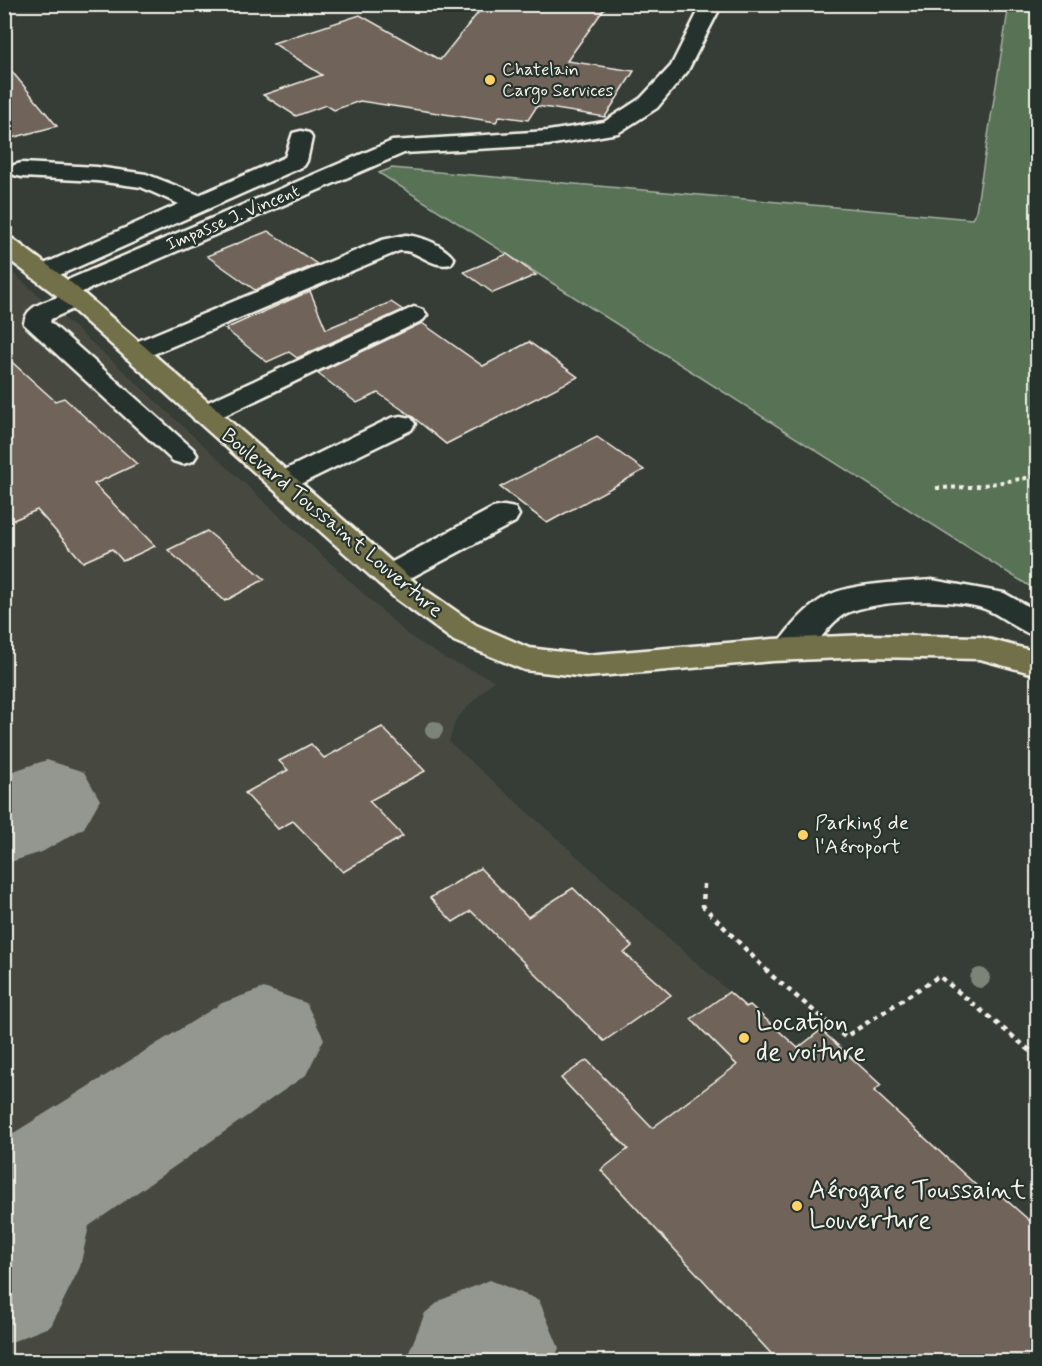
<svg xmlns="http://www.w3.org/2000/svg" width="1042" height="1366" viewBox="0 0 1042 1366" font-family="Mynerve,sans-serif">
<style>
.built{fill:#474941}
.green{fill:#587257;stroke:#a6b2a0;stroke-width:1.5}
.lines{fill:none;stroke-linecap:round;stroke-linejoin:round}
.taxiway{fill:#94978f;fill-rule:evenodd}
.building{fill:#70645a;stroke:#f4f1e8;stroke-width:1.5}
.minor-casing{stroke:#f4f1e8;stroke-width:5}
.major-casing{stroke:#f4f1e8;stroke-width:5}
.path-far1{stroke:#f4f1e8;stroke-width:4;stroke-dasharray:4 4;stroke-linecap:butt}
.path{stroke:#f4f1e8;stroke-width:4.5;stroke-dasharray:5 5;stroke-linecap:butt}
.minor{fill:#26332d;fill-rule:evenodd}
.major{fill:#726f4a;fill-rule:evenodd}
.tree{fill:#7c8478}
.poi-dot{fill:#ffd166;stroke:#26332d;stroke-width:2}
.labels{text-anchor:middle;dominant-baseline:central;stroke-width:4.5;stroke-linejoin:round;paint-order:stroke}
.far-poi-label{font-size:18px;fill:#f4f1e8;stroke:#26332d;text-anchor:start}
.far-street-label{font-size:18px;fill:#f4f1e8;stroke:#26332d}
.street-label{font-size:21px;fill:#f4f1e8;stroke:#26332d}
.poi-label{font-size:21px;fill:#f4f1e8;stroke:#26332d;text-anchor:start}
.near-poi-label{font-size:26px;fill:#f4f1e8;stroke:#26332d;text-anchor:start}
</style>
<rect width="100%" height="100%" fill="#353d36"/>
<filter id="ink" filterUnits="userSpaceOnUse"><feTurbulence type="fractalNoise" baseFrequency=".0167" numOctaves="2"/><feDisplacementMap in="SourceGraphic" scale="12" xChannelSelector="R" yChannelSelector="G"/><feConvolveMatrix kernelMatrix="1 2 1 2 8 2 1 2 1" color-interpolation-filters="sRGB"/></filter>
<g filter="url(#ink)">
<path class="built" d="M4 265 120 368 408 635 444 658 494 680 456 719 449 742 746 1007 750 1005 782 1035 788 1056 821 1030 881 1085 874 1091 968 1177 949 1194 971 1215 997 1192 1037 1228V1361H5Z"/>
<path class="green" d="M1009 5H1038L1037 591 379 173 392 168 972 219 976 211Z"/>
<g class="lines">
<g class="taxiway">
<path d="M47 760 84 772 100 800 84 828 42 852 4 864V774Z"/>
<path d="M264 988 306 1003 324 1039 306 1075 89 1226 80 1267 51 1326 4 1345V1139L222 1003Z"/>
<path d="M490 1280 539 1300 559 1348 553 1362H405L425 1313 441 1300Z"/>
</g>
</g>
<g class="building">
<path d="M485 4H600L598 8 604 9 567 61 634 71 605 117 537 106 528 120 500 116 496 122 360 101 334 110 326 105 296 116 263 95 322 75 273 43 360 15 440 60Z"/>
<path d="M4 62 57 126 4 140Z"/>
<path d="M268 231 317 264 255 290 207 256Z"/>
<path d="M507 254 536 275 493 293 464 272Z"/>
<path d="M310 291 326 329 391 302 403 310 297 358 289 352 267 362 225 329Z"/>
<path d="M422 323 483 366 529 342 578 377 446 444 413 417 378 393 357 403 317 373Z"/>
<path d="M4 355 55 401 64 398 137 464 94 484 155 546 123 561 112 549 83 562 37 510 4 524Z"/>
<path d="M597 437 644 470 547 523 500 487Z"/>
<path d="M207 531 265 579 225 601 168 550Z"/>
<path d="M382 727 425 771 369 801 403 836 343 872 293 821 278 829 245 793 288 770 279 761 311 744 324 758Z"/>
<path d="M480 868 528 917 573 888 632 946 624 953 671 995 604 1041 471 911 453 922 430 898Z"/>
<path d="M729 992 746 1007 750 1005 798 1048 821 1030 881 1085 874 1091 990 1198 997 1192 1038 1228V1362H779L601 1170 628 1149 561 1078 587 1060 652 1128 737 1065 691 1019Z"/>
</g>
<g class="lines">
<defs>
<g id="minor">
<path d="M702 4H722L687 72 657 108 618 133 548 145 404 153 80 293 88 299 84 304 51 319 50 322 193 449 197 455 193 461 183 464 173 461 24 324C26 305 44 303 60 296L52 290 56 285 392 141 548 131 604 122 641 98 671 66Z"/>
<path d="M301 131 309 133 312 138 307 161 304 166 53 278 44 281 35 278 31 273 35 268 179 204 141 187 97 181 22 177 14 175 10 170 14 165 22 163 97 167 146 174 199 195 285 157 293 133Z"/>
<path d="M406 235C423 237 444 245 454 259L451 264C430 269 419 249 399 251L144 358 135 360 126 358 122 352 126 346 382 240Z"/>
<path d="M414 307 423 310 427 315 423 320 215 420 205 422 195 420 191 414 195 408Z"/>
<path d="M401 416 411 418 415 424 411 430 292 488 282 491 272 488 267 482 272 476 391 418Z"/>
<path d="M504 506 515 508 519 515 515 522 401 583 390 586 379 583 375 576 379 569 493 508Z"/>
<path d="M932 580 1004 593 1038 612V637C1018 631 1003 616 985 609 951 597 886 600 852 611 829 618 818 648 802 657 794 661 787 659 780 657L775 649C787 629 809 604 831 594 856 583 904 582 932 580Z"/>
</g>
<path id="major" d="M4 237 13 239 74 285 417 584 476 625 529 648 586 655 773 639 867 635 980 637 1038 652V675L980 659 867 657 773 661 586 677 524 670 454 641 395 598 56 295 4 256Z"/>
</defs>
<use href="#minor" class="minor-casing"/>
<use href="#major" class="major-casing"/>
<path class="path-far1" d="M936 488 972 487 1038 476"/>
<path class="path" d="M704 884 703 906 771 975 845 1037 939 976 1038 1057"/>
<use href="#minor" class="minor"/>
<use href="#major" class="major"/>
</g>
<g class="tree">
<circle cx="434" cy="730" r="9"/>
<circle cx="980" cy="978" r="10"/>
</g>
</g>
<g class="poi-dot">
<circle cx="490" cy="80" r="6"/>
<circle cx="803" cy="835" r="6"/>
<circle cx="744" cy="1038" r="6"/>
<circle cx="797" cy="1206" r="6"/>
</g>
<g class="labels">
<g class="far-poi-label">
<text x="502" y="70">Chatelain<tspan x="502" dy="21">Cargo Services</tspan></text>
</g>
<g class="far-street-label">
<text transform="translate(233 218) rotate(-23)">Impasse J. Vincent</text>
</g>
<g class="street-label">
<text transform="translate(332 523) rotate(40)">Boulevard Toussaint Louverture</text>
</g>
<g class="poi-label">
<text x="815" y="823">Parking de<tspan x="815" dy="24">l'Aéroport</tspan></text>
</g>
<g class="near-poi-label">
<text x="756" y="1023">Location<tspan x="756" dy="30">de voiture</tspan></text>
<text x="809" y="1191">Aérogare Toussaint<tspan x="809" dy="30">Louverture</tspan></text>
</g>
</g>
<rect width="1042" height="1366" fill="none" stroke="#26332d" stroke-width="24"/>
<rect x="12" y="12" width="1018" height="1342" fill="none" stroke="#f4f1e8" stroke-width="2" filter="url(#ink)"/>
</svg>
